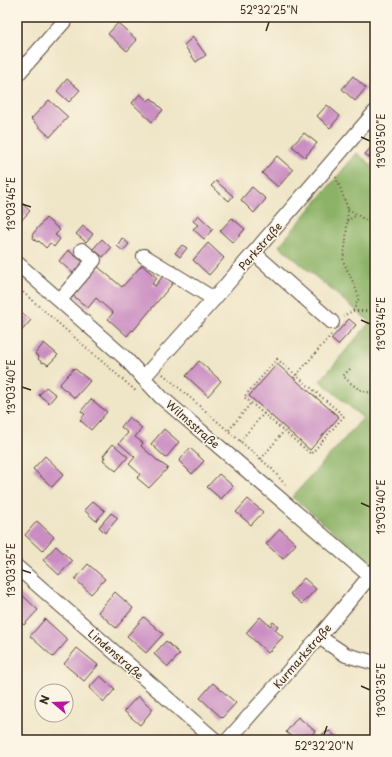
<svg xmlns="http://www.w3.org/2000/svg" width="392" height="757" viewBox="0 0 392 757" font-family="'Playpen Sans',sans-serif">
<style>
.forest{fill:#8cb266;stroke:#646e42}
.building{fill:#ca8dc2}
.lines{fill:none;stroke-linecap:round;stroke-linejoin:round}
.minor-casing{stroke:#564637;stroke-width:16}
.path{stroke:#564637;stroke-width:2;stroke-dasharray:1 3;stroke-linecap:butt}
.minor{stroke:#fff;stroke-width:14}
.ticks{fill:none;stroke:#3b2a1e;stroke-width:1.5}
.labels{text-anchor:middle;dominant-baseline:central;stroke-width:3.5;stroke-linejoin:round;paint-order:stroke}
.street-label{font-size:11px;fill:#3b2a1e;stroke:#fcf5e5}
.neatline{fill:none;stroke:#3b2a1e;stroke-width:1.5}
.ticks-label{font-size:10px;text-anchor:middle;fill:#3b2a1e}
</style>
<rect width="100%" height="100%" fill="#fcf5e5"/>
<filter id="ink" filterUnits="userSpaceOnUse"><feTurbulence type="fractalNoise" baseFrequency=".025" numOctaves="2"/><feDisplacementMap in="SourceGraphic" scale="8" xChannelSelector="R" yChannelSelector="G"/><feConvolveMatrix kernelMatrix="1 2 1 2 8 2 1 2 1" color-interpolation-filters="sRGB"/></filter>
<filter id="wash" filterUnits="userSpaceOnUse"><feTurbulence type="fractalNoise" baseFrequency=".012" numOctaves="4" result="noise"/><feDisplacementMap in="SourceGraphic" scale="16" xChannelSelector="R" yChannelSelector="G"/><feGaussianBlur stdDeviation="0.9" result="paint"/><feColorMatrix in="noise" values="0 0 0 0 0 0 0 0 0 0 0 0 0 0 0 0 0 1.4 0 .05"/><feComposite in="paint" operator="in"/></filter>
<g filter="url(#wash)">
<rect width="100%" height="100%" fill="#efe5c7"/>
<path class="forest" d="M357 153 375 168V562L373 564 292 497 363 418 320 381 370 322 279 246Z"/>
<g id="blocks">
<g class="building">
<path d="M118 23 137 40 127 51 108 34Z"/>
<path d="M193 37 206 55 196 62 184 45Z"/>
<path d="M375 58V67L371 63Z"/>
<path d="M353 76 366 88 355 101 342 89Z"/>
<path d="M67 79 80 90 69 102 57 91Z"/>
<path d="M140 94 148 101 151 98 163 110 152 122 132 103Z"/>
<path d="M49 100 68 117 50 137 31 119Z"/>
<path d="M327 105 340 116 330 128 317 116Z"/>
<path d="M304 133 317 143 305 157 292 146Z"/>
<path d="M375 143V162L365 154Z"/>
<path d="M277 156 293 170 278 187 262 173Z"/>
<path d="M216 181 233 196 229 201 211 186Z"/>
<path d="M252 187 266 199 254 213 241 200Z"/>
<path d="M17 199 30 211 17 225Z"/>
<path d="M198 215 213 229 204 239 193 229 198 225 193 221Z"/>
<path d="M46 218 60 230 55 235 60 239 54 247 50 243 46 248 39 241 37 242 33 238V237L32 235Z"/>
<path d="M232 218 245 229 233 243 220 231Z"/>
<path d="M83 226 93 234 86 242 76 234Z"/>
<path d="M122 238 129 244 123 251 117 246Z"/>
<path d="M102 239 111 248 103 257 93 249Z"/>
<path d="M208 243 224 258 209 275 193 260Z"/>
<path d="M182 245 187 248 180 257 175 253Z"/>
<path d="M68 250 84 263 75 275 59 261Z"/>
<path d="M142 265 157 278 152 284 155 286 164 275 173 283 133 331 132 330 127 336 108 319 113 313 96 298 88 308 72 295 97 266 122 287Z"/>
<path d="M17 309 31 320 19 334 17 332Z"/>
<path d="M349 319 356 325 338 345 331 339Z"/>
<path d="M44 343 58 355 48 365 44 362 43 363 38 359 39 357 35 354Z"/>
<path d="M199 361 221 381 208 396 186 376Z"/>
<path d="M277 364 339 417 310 450 249 396Z"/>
<path d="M74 368 90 381 75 398 59 385Z"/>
<path d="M46 387 56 395 49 403 39 395Z"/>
<path d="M91 399 107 412 91 430 80 420 85 414 81 411Z"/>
<path d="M129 417 142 428 135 437 143 443 141 446 158 461 168 468 149 488 137 478 140 474 129 464 135 457 119 443 128 433 121 427Z"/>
<path d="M164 429 179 442 166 458 151 444Z"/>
<path d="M113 444 128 457 116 471 103 460 105 457 103 456Z"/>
<path d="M190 448 204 461 192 474 179 461Z"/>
<path d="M45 456 64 474 52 487 33 469Z"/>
<path d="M219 474 233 486 221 499 207 487Z"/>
<path d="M248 499 263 512 251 525 236 512Z"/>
<path d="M93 501 105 511 96 521 84 510Z"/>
<path d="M111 513 118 518 105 533 99 527Z"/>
<path d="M37 521 54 537 42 551 25 535Z"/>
<path d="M280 529 296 544 283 559 266 544Z"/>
<path d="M56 546 72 561 59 575 43 560Z"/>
<path d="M88 564 105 579 91 594 75 579Z"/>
<path d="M304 578 316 589 302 604 290 594Z"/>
<path d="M115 592 133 608 116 628 98 612Z"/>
<path d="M20 593 38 610 24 625 17 619V596Z"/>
<path d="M144 617 163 634 146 653 127 636Z"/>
<path d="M260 617 270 626 273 622 278 626 275 630 283 637 268 653 246 633Z"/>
<path d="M45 619 68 640 53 657 30 636Z"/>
<path d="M166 641 180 654 168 667 154 654Z"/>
<path d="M77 648 98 665 84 681 64 664Z"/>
<path d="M100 676 115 689 104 702 89 688Z"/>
<path d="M213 683 236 703 222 718 200 698Z"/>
<path d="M138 696 153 709 140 725 124 711Z"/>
<path d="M298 717 315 731 308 740H296L286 732Z"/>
<path d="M330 731 339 740H328L322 734Z"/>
</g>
</g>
</g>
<g filter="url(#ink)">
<use href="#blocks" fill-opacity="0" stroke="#564637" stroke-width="1"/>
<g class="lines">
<defs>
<g id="minor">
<path d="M17 75 68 17"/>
<path d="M254 253 332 322"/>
<path d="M144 256 214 299"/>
<path d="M17 263 125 358 161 397 370 576 375 578"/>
<path d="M60 300 94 260 82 250"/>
<path d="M143 378 214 299 375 112"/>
<path d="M17 567 215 740"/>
<path d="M319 637 346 655 375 663"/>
<path d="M228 740 319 637 375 570"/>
</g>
</defs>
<use href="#minor" class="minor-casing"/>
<g class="path">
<path d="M336 177 348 209 346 240 343 261 355 286 359 298 353 311 343 316"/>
<path d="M348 209 375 226"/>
<path d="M347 221 357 215"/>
<path d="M17 287 137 392"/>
<path d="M353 311H371L375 314"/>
<path d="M277 359 344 416 311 454 244 397Z"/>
<path d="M350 369 343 376C353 385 361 394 375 392"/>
<path d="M163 374 272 469 287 487"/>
<path d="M294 378 331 335"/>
<path d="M229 430 251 403"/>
<path d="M240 441 266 411"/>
<path d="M261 459 284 431"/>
</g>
<use href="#minor" class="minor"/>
</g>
</g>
<path class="ticks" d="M266 31 269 22M361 137 370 141M22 204 31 207M361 320 370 324M22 387 31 390M361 503 370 507M22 570 31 573M361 686 370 690M324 735 327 726"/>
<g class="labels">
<g class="street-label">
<text transform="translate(260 246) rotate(-49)">Parkstraße</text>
<text transform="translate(193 424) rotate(41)">Wilmsstraße</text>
<text transform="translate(116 654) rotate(41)">Lindenstraße</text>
<text transform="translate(302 656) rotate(-49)">Kurmarkstraße</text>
</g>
</g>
<rect width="392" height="757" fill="none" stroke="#fcf5e5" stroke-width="44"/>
<g transform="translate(54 703) rotate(289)"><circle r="19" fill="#fcf5e5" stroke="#afa495"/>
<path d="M0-3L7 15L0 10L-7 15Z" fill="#b5179e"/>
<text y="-6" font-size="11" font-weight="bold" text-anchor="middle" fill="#3b2a1e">N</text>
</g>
<rect x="22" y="22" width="348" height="713" class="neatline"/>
<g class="ticks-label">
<text x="269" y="14">52°32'25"N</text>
<text transform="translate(381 141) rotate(-90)" y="4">13°03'50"E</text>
<text transform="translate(11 204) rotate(-90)" y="4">13°03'45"E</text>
<text transform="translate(381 324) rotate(-90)" y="4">13°03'45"E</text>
<text transform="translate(11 387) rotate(-90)" y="4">13°03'40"E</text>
<text transform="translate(381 507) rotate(-90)" y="4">13°03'40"E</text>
<text transform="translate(11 570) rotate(-90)" y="4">13°03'35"E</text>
<text transform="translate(381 690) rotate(-90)" y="4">13°03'35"E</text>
<text x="324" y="750">52°32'20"N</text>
</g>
</svg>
